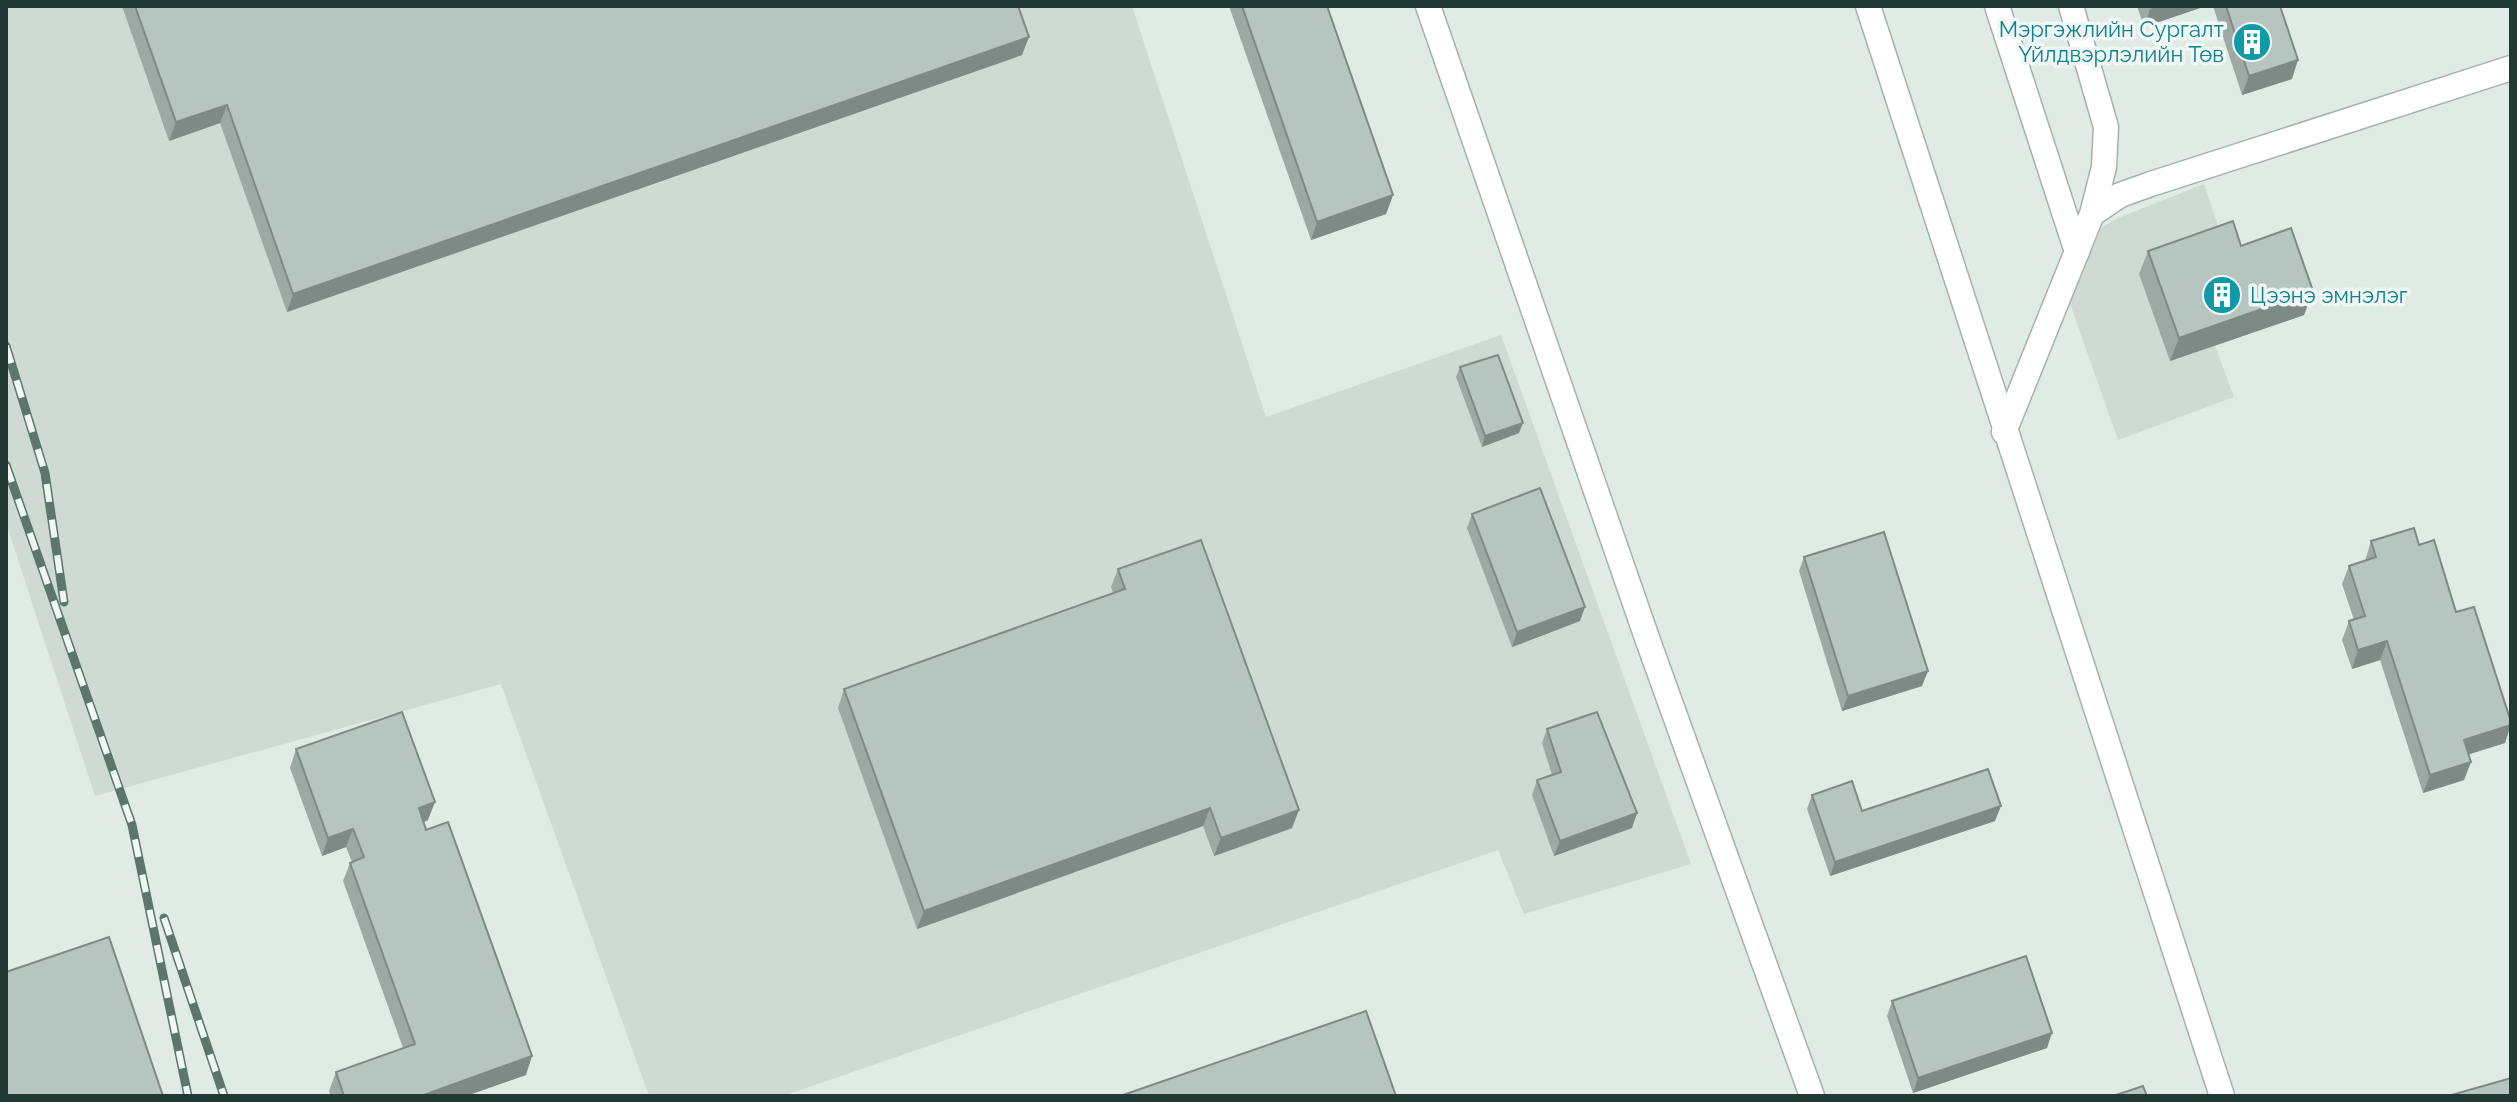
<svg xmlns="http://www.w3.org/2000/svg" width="2517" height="1102" viewBox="0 0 2517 1102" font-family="Raleway,sans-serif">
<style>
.built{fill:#cfdad5}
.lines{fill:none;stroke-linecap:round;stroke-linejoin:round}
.minor-casing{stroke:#a4b2ad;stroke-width:27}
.minor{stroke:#fff;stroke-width:24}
.rail-casing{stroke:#5c766e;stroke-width:9}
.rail{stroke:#f1f7f4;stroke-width:6;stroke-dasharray:18;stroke-linecap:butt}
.wall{fill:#9da9a4}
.shaded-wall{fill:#7f8a86}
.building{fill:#b6c5bf;stroke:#7f8a86;stroke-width:2}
.labels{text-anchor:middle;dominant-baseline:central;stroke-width:7;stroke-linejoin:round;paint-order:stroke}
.culture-label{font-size:22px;fill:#0d838f;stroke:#f1f7f4;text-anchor:end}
</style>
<rect width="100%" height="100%" fill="#e1ebe6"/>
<g class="built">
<path d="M6 6H1132L1266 417 1501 335 1691 864 1524 914 1498 850 783 1096H649L501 684 95 796 6 523Z"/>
<path d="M2204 184 2233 270 2304 315 2215 346 2234 397 2118 440 2068 298 2094 232 2118 218Z"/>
</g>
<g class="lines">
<defs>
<g id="minor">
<path d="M1428 6 1647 638 1812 1096"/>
<path d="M1868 6 2222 1096"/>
<path d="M1997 6 2077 252"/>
<path d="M2092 214 2120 195 2151 184 2511 68"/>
<path d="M2004 432 2092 214 2104 167 2106 127 2071 6"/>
</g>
</defs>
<use href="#minor" class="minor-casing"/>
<use href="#minor" class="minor"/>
<defs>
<g id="rail">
<path d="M6 346 45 473 64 602"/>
<path d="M6 465 132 825 188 1096"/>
<path d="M164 918 224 1096"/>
</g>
</defs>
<use href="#rail" class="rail-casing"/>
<use href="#rail" class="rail"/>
</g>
<g class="wall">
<path d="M122 6H1018L1022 55 287 312 220 123 169 141Z"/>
<path d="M1229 6H1327L1393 195 1386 214 1311 240Z"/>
<path d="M2137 6H2206L2144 27Z"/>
<path d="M2213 6H2280L2292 79 2242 95Z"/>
<path d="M2148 251 2313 291 2304 315 2170 361 2139 274Z"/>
<path d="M1460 367 1519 433 1482 447 1456 377Z"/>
<path d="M1472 514 1580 621 1512 647 1467 528Z"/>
<path d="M2371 541 2419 545 2456 612 2505 743 2469 754 2464 780 2423 793 2380 660 2352 669 2342 640 2349 621 2354 620 2342 584 2349 566 2365 561Z"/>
<path d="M1804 557 1922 686 1842 711 1799 571Z"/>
<path d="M1118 569 1292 828 1214 856 1203 826 917 929 838 708 844 689 1113 593 1111 587Z"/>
<path d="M1547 729 1632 828 1554 856 1532 795 1537 780 1552 775 1542 743Z"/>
<path d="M296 749 428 820 424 822 526 1075 466 1096H331L329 1091 336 1072 403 1048 343 881 350 863 352 862 346 847 322 856 290 768Z"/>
<path d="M1812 795 1862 811 1995 821 1830 876 1807 809Z"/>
<path d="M1892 1001 2047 1048 1913 1093 1887 1016Z"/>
</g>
<g class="shaded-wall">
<path d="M2158 6H2206L2144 27 2150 9Z"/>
<path d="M1029 37 1022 55 287 312 293 294Z"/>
<path d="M2298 60 2292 79 2242 95 2249 76Z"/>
<path d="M227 105 220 123 169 141 176 122Z"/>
<path d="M1393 195 1386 214 1311 240 1317 222Z"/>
<path d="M2313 291 2304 315 2170 361 2179 338Z"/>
<path d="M1523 423 1519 433 1482 447 1485 436Z"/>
<path d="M1585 607 1580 621 1512 647 1517 632Z"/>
<path d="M2387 641 2380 660 2352 669 2358 650Z"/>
<path d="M1928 671 1922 686 1842 711 1848 696Z"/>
<path d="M2511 725 2505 743 2457 758 2464 740Z"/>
<path d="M2471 762 2464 780 2423 793 2430 775Z"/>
<path d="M435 802 428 820 412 827 419 808Z"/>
<path d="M2001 806 1995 821 1830 876 1835 862Z"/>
<path d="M1210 808 1203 826 917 929 924 911Z"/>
<path d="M1299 810 1292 828 1214 856 1221 838Z"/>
<path d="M1637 813 1632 828 1554 856 1560 841Z"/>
<path d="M353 829 346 847 322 856 328 838Z"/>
<path d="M2052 1033 2047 1048 1913 1093 1918 1078Z"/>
<path d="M532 1056 526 1075 466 1096H421Z"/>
</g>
<g class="building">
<path d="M135 6H1018L1029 37 293 294 227 105 176 122Z"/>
<path d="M1242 6H1327L1393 195 1317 222Z"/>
<path d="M2226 6H2280L2298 60 2249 76Z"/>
<path d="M2233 221 2241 246 2291 228 2313 291 2179 338 2148 251Z"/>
<path d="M1498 355 1523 423 1485 436 1460 367Z"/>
<path d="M1540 488 1585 607 1517 632 1472 514Z"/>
<path d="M2414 528 2419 545 2434 540 2456 612 2474 607 2511 722V725L2464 740 2471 762 2430 775 2387 641 2358 650 2349 621 2365 616 2349 566 2376 557 2371 541Z"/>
<path d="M1884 532 1928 671 1848 696 1804 557Z"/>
<path d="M1201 540 1299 810 1221 838 1210 808 924 911 844 689 1125 589 1118 569Z"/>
<path d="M402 712 435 802 419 808 426 830 448 822 532 1056 421 1096H344L336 1072 415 1044 350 863 364 857 353 829 328 838 296 749Z"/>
<path d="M1597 712 1637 813 1560 841 1537 780 1561 772 1547 729Z"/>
<path d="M1988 769 2001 806 1835 862 1812 795 1852 781 1862 811Z"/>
<path d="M109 937 163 1096H6V972Z"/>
<path d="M2026 956 2052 1033 1918 1078 1892 1001Z"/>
<path d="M1366 1011 1396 1096H1120Z"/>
<path d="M2511 1078V1096H2448Z"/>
<path d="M2143 1086 2147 1096H2113Z"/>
</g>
<defs>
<symbol id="building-disc" viewBox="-11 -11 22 22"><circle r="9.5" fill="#0f9aa8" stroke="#f1f7f4"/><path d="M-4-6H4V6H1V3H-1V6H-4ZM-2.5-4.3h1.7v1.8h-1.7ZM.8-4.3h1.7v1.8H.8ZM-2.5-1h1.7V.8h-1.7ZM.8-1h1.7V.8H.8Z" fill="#fff"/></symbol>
</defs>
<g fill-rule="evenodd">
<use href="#building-disc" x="2230" y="20" width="44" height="44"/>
<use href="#building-disc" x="2200" y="273" width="44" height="44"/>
</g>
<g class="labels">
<g class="culture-label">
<text x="2224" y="29">Мэргэжлийн Сургалт<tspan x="2224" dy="25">Үйлдвэрлэлийн Төв</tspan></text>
<text x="2250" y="295" text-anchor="start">Цээнэ эмнэлэг</text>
</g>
</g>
<rect width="2517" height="1102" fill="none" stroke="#223a33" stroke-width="16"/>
</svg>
